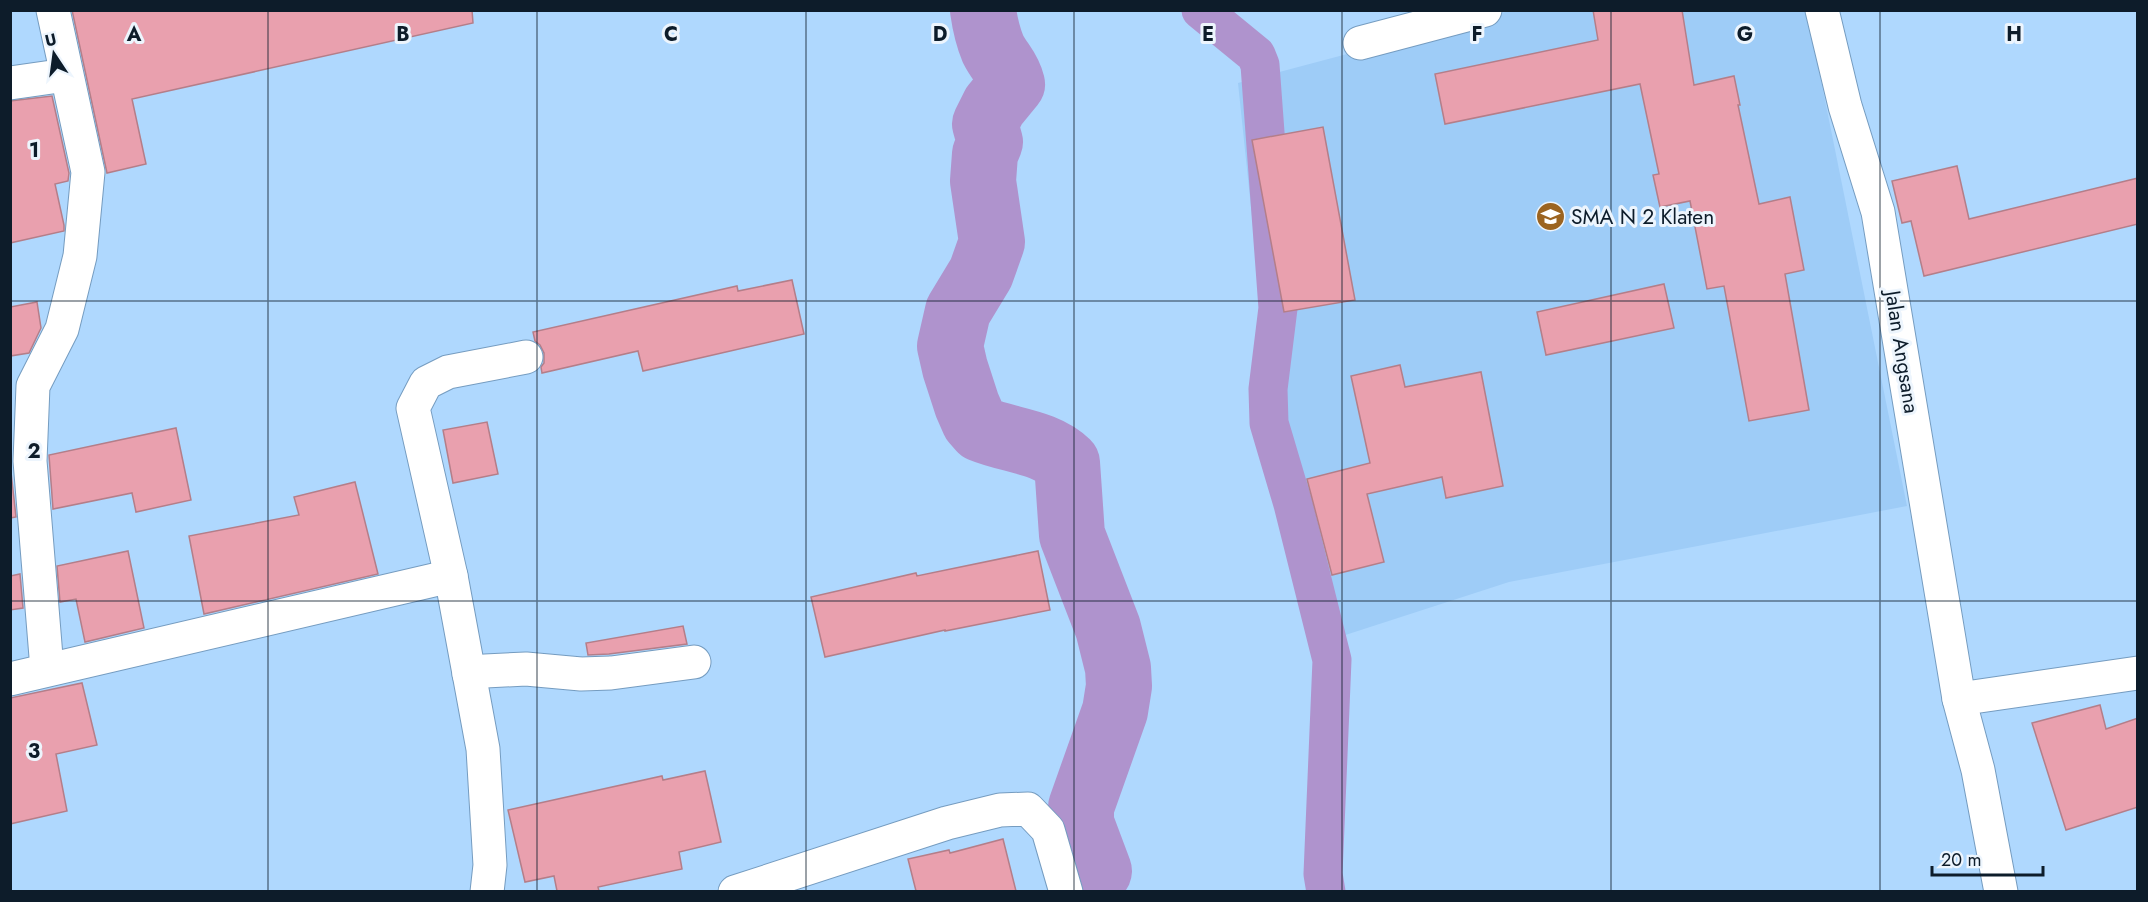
<svg xmlns="http://www.w3.org/2000/svg" width="2148" height="902" viewBox="0 0 2148 902" font-family="Jost,sans-serif">
  <style>
    .built { fill: #9eccf7 }
    .lines { fill: none; stroke-linecap: round; stroke-linejoin: round }
    .canal { stroke: #af93cd; stroke-width: 39 }
    .river { stroke: #af93cd; stroke-width: 66 }
    .building { fill: #e9a0ae; stroke: #b47e89; stroke-width: 1.5 }
    .minor-casing { stroke: #759cc0; stroke-width: 35 }
    .minor { stroke: #fff; stroke-width: 33 }
    .grid { fill: none; stroke: #0d1c2a; stroke-width: 1.5; stroke-opacity: 0.55 }
    .labels { text-anchor: middle; stroke-width: 6; stroke-linejoin: round; paint-order: stroke }
    .poi-label { font-size: 21px; fill: #0d1c2a; stroke: #edf5fd; text-anchor: start }
    .street-label { font-size: 21px; fill: #0d1c2a; stroke: #edf5fd }
    .grid-label { font-size: 20px; text-anchor: middle; font-weight: bold; fill: #0d1c2a; stroke: #edf5fd; stroke-width: 6; stroke-linejoin: round; paint-order: stroke }
  </style>
  <rect width="100%" height="100%" fill="#afd8fe"/>
  <path class="built" d="M 1509,11 L 1807,11 L 1907,506 L 1509,582 L 1330,640 L 1266,351 L 1238,83 Z"/>
  <g class="lines">
    <path class="canal" d="M 1201,10 L 1256,55 L 1260,65 L 1278,308 L 1268,389 L 1269,423 L 1293,504 L 1332,660 L 1323,874 L 1326,892"/>
    <path class="river" d="M 983,10 C 985,24 988,37 993,49 C 1000,63 1008,68 1012,84 L 994,106 L 985,124 L 990,142 L 985,154 L 983,181 L 992,242 L 981,273 L 958,311 L 950,346 L 955,368 L 967,405 L 974,421 L 981,429 C 1010,441 1044,441 1067,463 L 1072,535 L 1108,628 L 1118,668 L 1119,686 L 1115,711 L 1081,807 L 1081,823 L 1099,871"/>
  </g>
  <g class="building">
    <path d="M 72,10 L 472,10 L 473,23 L 132,99 L 146,164 L 107,173 Z"/>
    <path d="M 1593,10 L 1682,10 L 1694,85 L 1734,76 L 1740,105 L 1738,105 L 1759,204 L 1790,197 L 1804,270 L 1785,274 L 1809,410 L 1749,421 L 1724,286 L 1707,289 L 1690,201 L 1660,207 L 1653,175 L 1659,174 L 1640,84 L 1445,124 L 1435,74 L 1598,40 Z"/>
    <path d="M 52,96 L 69,173 L 68,181 L 55,184 L 64,225 L 64,231 L 10,243 L 10,101 Z"/>
    <path d="M 1323,127 L 1355,300 L 1284,312 L 1252,140 Z"/>
    <path d="M 1957,166 L 1969,219 L 2138,178 L 2138,224 L 1924,276 L 1911,221 L 1902,223 L 1892,181 Z"/>
    <path d="M 792,280 L 804,334 L 643,371 L 638,351 L 542,373 L 541,367 L 544,363 L 544,353 L 540,345 L 535,341 L 533,332 L 737,286 L 738,291 Z"/>
    <path d="M 1664,284 L 1674,328 L 1546,355 L 1537,312 Z"/>
    <path d="M 37,302 L 41,328 L 29,353 L 10,356 L 10,307 Z"/>
    <path d="M 1400,365 L 1405,387 L 1481,372 L 1503,486 L 1446,498 L 1442,477 L 1367,494 L 1384,562 L 1332,575 L 1307,479 L 1370,463 L 1351,376 Z"/>
    <path d="M 487,422 L 498,474 L 453,483 L 443,430 Z"/>
    <path d="M 176,428 L 191,500 L 136,512 L 132,493 L 53,509 L 49,455 Z"/>
    <path d="M 10,463 L 16,517 L 10,518 Z"/>
    <path d="M 355,482 L 378,574 L 204,614 L 189,536 L 299,515 L 294,497 Z"/>
    <path d="M 128,551 L 144,628 L 85,642 L 76,599 L 60,602 L 57,566 Z"/>
    <path d="M 1038,551 L 1050,610 L 945,631 L 945,630 L 825,657 L 811,597 L 916,573 L 917,576 Z"/>
    <path d="M 20,574 L 23,608 L 10,610 L 10,576 Z"/>
    <path d="M 683,626 L 687,644 L 609,654 L 588,655 L 586,643 Z"/>
    <path d="M 82,683 L 97,745 L 56,754 L 67,811 L 10,824 L 10,698 Z"/>
    <path d="M 2100,705 L 2106,729 L 2138,718 L 2138,807 L 2066,830 L 2032,723 Z"/>
    <path d="M 705,771 L 721,842 L 679,852 L 682,869 L 598,887 L 599,891 L 557,891 L 554,876 L 525,882 L 508,810 L 662,776 L 663,780 Z"/>
    <path d="M 1003,839 L 1016,891 L 916,891 L 908,859 L 949,850 L 950,853 Z"/>
  </g>
  <g class="lines">
    <defs>
      <g id="minor">
        <path d="M 1822,10 L 1845,106 L 1878,212 L 1959,699 L 1978,770 L 2001,892"/>
        <path d="M 1360,43 L 1485,10"/>
        <path d="M 10,83 L 66,75"/>
        <path d="M 451,576 L 483,749 L 490,865 L 487,892"/>
        <path d="M 47,669 L 30,461 L 33,386 L 62,329 L 80,256 L 88,172 L 53,10"/>
        <path d="M 469,674 L 485,671 L 526,669 L 581,674 L 611,673 L 694,662"/>
        <path d="M 10,679 L 451,576 L 413,408 L 426,383 L 448,372 L 526,357"/>
        <path d="M 1959,699 L 2138,673"/>
        <path d="M 735,892 L 947,823 L 1000,810 L 1028,809 L 1048,830 L 1066,892"/>
      </g>
    </defs>
    <use href="#minor" class="minor-casing"/>
    <use href="#minor" class="minor"/>
  </g>
  <path class="grid" d="M 268,10 L 268,892M 537,10 L 537,892M 806,10 L 806,892M 1074,10 L 1074,892M 1342,10 L 1342,892M 1611,10 L 1611,892M 1880,10 L 1880,892M 10,301 L 2138,301M 10,601 L 2138,601"/>
  <defs>
    <symbol id="school-disc" viewBox="-11 -11 22 22"><circle r="9.5" fill="#9c6420" stroke="#edf5fd"/><path d="M0-5L7-2L0 1L-7-2ZM-4 1L0 2.5L4 1V4Q0 6-4 4Z" fill="#fff"/></symbol>
  </defs>
  <g fill-rule="evenodd">
    <use href="#school-disc" x="1534" y="200" width="33" height="33"/>
  </g>
  <g class="labels">
    <g class="poi-label">
      <text x="1571" y="224">SMA N 2 Klaten</text>
    </g>
    <g class="street-label">
      <text transform="translate(1902 352) rotate(81)" y="7">Jalan Angsana</text>
    </g>
  </g>
  <g class="grid-label">
    <text x="134" y="41">A</text>
    <text x="403" y="41">B</text>
    <text x="671" y="41">C</text>
    <text x="940" y="41">D</text>
    <text x="1208" y="41">E</text>
    <text x="1477" y="41">F</text>
    <text x="1745" y="41">G</text>
    <text x="2014" y="41">H</text>
    <text x="34" y="157">1</text>
    <text x="34" y="458">2</text>
    <text x="34" y="758">3</text>
  </g>
  <rect width="2148" height="902" fill="none" stroke="#0d1c2a" stroke-width="24"/>
  <g transform="translate(54 54) rotate(347)" stroke="#edf5fd" stroke-width="4.5" paint-order="stroke">
  <path d="M0-4.5L10 22L0 15L-10 22Z" fill="#0d1c2a"/>
  <text y="-9" font-size="16" font-weight="bold" text-anchor="middle" fill="#0d1c2a">U</text>
  </g>
  <path d="M1932 866v9h111v-9" fill="none" stroke="#0d1c2a" stroke-width="3"/>
  <text x="1941" y="866" font-size="18" fill="#0d1c2a" stroke="#edf5fd" stroke-width="4.5" paint-order="stroke">20 m</text>
</svg>
